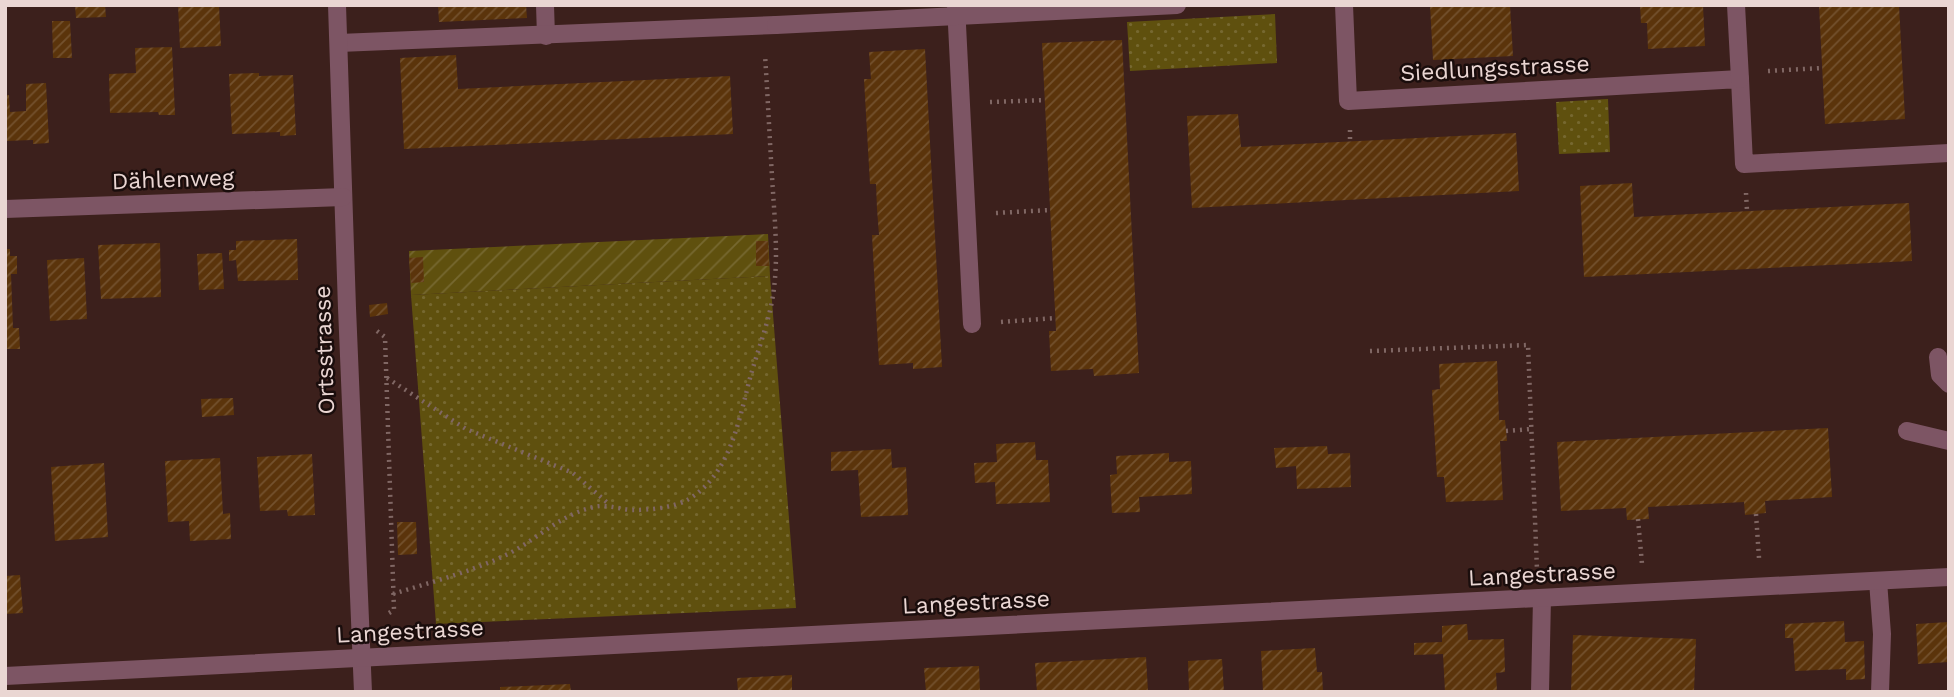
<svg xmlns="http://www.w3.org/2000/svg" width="1954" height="697" viewBox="0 0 1954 697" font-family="'Work Sans',sans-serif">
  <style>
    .grass { fill: url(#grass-dots) }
    .garden { fill: url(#garden-furrows) }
    .building { fill: url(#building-hatch) }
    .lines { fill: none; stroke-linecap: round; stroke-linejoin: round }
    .path { stroke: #806764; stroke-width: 4.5; stroke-dasharray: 2 5; stroke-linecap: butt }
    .service { stroke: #7d5564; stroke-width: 18 }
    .pedestrian { stroke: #7d5564; stroke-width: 18 }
    .minor { stroke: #7d5564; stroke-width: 18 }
    .labels { text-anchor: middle; stroke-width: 5; stroke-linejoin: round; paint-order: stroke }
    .street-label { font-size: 23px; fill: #ead6d3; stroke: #1a0d0c }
  </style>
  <defs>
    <pattern id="grass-dots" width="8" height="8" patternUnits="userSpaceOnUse" patternTransform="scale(1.75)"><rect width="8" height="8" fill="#5f500e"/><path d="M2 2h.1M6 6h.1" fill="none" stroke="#766830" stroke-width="1.8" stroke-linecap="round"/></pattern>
    <pattern id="garden-furrows" width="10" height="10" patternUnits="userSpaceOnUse" patternTransform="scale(1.75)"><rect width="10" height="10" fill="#5f500e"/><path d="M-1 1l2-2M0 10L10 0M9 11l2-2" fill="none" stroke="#766830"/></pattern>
    <pattern id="building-hatch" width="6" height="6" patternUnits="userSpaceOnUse" patternTransform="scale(1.75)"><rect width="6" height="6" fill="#5b340b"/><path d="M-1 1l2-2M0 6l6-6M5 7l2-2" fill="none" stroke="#73512e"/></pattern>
  </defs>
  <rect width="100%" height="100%" fill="#3c201c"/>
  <g class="grass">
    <path d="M 1275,14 L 1277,63 L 1130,71 L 1127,22 Z"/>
    <path d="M 1608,99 L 1610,152 L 1559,154 L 1556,102 Z"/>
    <path d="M 770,276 L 796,608 L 436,624 L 411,295 Z"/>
  </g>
  <path class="garden" d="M 768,234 L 770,276 L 411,295 L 409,251 Z"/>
  <g class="building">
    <path d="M 75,5 L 105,5 L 106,17 L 76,18 Z"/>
    <path d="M 178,5 L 219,5 L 221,46 L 180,48 Z"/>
    <path d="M 438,5 L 526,5 L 527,18 L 439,22 Z"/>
    <path d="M 1430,5 L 1510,5 L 1513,56 L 1433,60 Z"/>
    <path d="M 1640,5 L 1703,5 L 1705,46 L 1648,49 L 1647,23 L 1641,23 Z"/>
    <path d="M 1819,5 L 1899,5 L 1905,119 L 1825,124 Z"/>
    <path d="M 52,21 L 70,21 L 72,58 L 53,58 Z"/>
    <path d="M 1122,40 L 1139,373 L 1094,376 L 1093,369 L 1051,371 L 1049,331 L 1056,331 L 1042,43 Z"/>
    <path d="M 172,47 L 175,115 L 159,115 L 158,112 L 110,113 L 109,74 L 136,73 L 135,48 Z"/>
    <path d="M 925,49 L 942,367 L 913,369 L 913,363 L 879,365 L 872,235 L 879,235 L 877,209 L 876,184 L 870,184 L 864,79 L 871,79 L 869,52 Z"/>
    <path d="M 456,55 L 458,89 L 730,76 L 733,134 L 404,149 L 400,58 Z"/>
    <path d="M 259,73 L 259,76 L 293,75 L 296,135 L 280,136 L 280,132 L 232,134 L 229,74 Z"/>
    <path d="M 46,83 L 49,143 L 33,144 L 33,140 L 5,141 L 5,95 L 9,95 L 10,112 L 26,111 L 26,84 Z"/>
    <path d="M 1238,114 L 1241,147 L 1516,133 L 1519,191 L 1192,208 L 1187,116 Z"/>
    <path d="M 1632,183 L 1634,217 L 1909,203 L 1912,261 L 1584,277 L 1580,186 Z"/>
    <path d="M 297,239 L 298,280 L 238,281 L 236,260 L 229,261 L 229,250 L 236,250 L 236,241 Z"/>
    <path d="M 756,241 L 768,241 L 769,266 L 756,266 Z"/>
    <path d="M 160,243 L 161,297 L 101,299 L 98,245 Z"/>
    <path d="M 5,249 L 10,249 L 10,256 L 17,256 L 17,274 L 11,274 L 13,328 L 19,328 L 20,349 L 5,349 Z"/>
    <path d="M 222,253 L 224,289 L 199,290 L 197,254 Z"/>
    <path d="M 423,257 L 424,282 L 411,283 L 409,258 Z"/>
    <path d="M 84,258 L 87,319 L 50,321 L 47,260 Z"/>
    <path d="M 387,303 L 388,314 L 370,317 L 369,305 Z"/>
    <path d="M 1497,361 L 1499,420 L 1505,420 L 1507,441 L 1500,441 L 1503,500 L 1446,502 L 1444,477 L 1437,477 L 1432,390 L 1440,389 L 1439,364 Z"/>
    <path d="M 233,398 L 234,415 L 202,417 L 201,399 Z"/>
    <path d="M 1828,428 L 1832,497 L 1765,501 L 1766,513 L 1745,515 L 1744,502 L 1648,507 L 1649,519 L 1627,520 L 1626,508 L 1561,511 L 1557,442 Z"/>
    <path d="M 1035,442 L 1036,460 L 1048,460 L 1050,502 L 996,504 L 995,482 L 975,483 L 974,463 L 997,462 L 996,444 Z"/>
    <path d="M 1327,446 L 1328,454 L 1350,453 L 1351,487 L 1297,489 L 1296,466 L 1276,468 L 1274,448 Z"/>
    <path d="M 891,449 L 892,468 L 906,467 L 908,515 L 861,517 L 858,470 L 831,471 L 831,452 Z"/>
    <path d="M 1169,453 L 1169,462 L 1191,461 L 1192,494 L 1139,497 L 1140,512 L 1112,513 L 1110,475 L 1117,474 L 1116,456 Z"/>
    <path d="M 312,454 L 315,515 L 288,516 L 287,510 L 260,511 L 257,457 Z"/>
    <path d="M 220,458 L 223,514 L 230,513 L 231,539 L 190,541 L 189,521 L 168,522 L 165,461 Z"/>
    <path d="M 104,463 L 108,537 L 55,541 L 51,467 Z"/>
    <path d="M 397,522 L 416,522 L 417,554 L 398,555 Z"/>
    <path d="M 20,575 L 23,613 L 5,614 L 5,576 Z"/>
    <path d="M 1844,621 L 1845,642 L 1864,641 L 1865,679 L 1846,680 L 1846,669 L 1795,671 L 1793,638 L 1785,638 L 1785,624 Z"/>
    <path d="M 1949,622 L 1949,662 L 1918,664 L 1916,624 Z"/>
    <path d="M 1467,624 L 1468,640 L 1504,639 L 1505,672 L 1496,673 L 1497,691 L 1445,692 L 1443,654 L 1414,655 L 1414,643 L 1442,642 L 1442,626 Z"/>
    <path d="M 1573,635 L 1696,639 L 1694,692 L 1571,692 Z"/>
    <path d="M 1315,648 L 1317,672 L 1322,672 L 1323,692 L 1263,692 L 1261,651 Z"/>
    <path d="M 1146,657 L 1148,692 L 1037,692 L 1035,663 Z"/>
    <path d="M 1222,659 L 1224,692 L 1189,692 L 1188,661 Z"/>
    <path d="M 979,666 L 980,692 L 926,692 L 924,668 Z"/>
    <path d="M 792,675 L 792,692 L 738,692 L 737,678 Z"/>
    <path d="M 570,684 L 571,692 L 500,692 L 500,687 Z"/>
  </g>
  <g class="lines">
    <g class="path">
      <path d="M 1768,71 L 1823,68"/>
      <path d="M 990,102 L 1045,100"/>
      <path d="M 1350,130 L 1350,142"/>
      <path d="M 1746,193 L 1747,211"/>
      <path d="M 996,213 L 1051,210"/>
      <path d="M 1001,322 L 1056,318"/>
      <path d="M 377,331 L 385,337 L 394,610 L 389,613"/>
      <path d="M 1370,351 L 1528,345 L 1537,570"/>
      <path d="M 387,378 L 466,429 L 573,473 L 610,505"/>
      <path d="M 1506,431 L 1531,429"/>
      <path d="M 1756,514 L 1759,558"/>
      <path d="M 1638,519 L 1642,564"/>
      <path d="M 393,594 C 431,582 471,572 508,554 C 536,540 559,516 590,508 C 605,503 617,509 632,510 C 649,510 673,508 689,499 C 727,476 737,429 747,390 C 755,355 770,323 774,288 C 778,257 775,223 773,192 C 770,147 768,101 765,55"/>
    </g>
    <g class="service">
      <path d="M 545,5 L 546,36"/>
      <path d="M 339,43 L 776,25"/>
      <path d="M 1938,357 L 1940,375 L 1949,384"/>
      <path d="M 1907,431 L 1949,441"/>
      <path d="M 1878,581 L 1882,634 L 1880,692"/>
      <path d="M 1540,692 L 1542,598"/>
    </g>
    <g class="pedestrian">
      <path d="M 956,5 L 972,324"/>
      <path d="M 1344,5 L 1348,101 L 1740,79 L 1744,164 L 1949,153"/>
      <path d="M 1736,5 L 1740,79"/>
      <path d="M 776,25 L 1177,5"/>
    </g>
    <g class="minor">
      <path d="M 337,5 L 347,308 L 363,692"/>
      <path d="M 5,209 L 343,197"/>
      <path d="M 5,676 L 1949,577"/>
    </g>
  </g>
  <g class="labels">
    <g class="street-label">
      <text transform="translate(1495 68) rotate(-3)" y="8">Siedlungsstrasse</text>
      <text transform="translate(173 179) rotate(-2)" y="8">Dählenweg</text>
      <text transform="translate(324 350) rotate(-92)" y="8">Ortsstrasse</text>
      <text transform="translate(1542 574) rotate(-3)" y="8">Langestrasse</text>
      <text transform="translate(976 602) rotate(-3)" y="8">Langestrasse</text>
      <text transform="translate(410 631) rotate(-3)" y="8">Langestrasse</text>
    </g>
  </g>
  <rect width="1954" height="697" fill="none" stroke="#ead6d3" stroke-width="14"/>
</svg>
